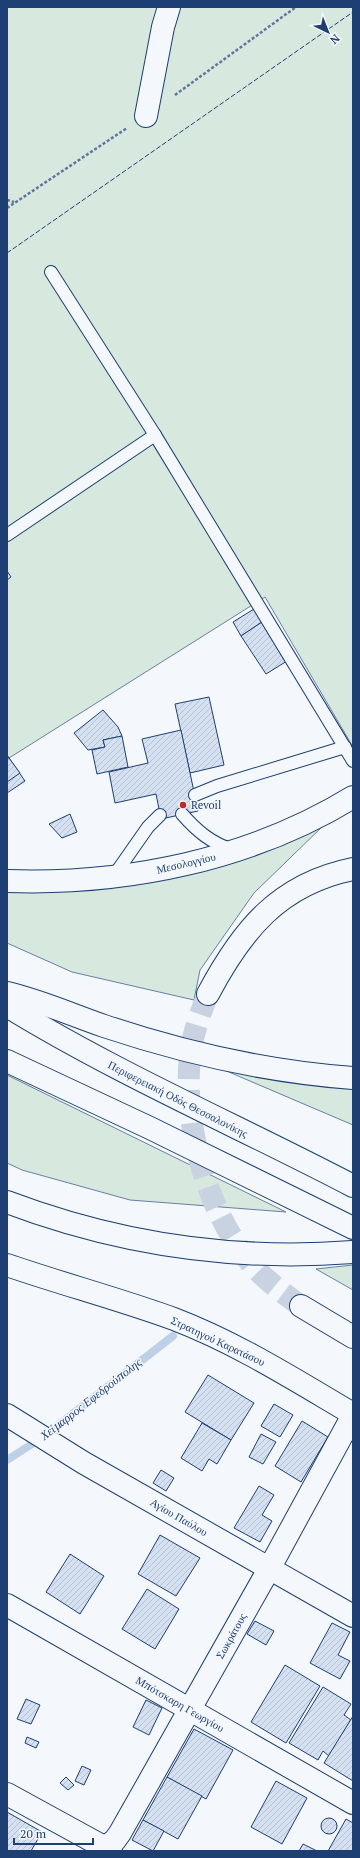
<svg xmlns="http://www.w3.org/2000/svg" width="360" height="1858" viewBox="0 0 360 1858" font-family="'PT Serif',serif">
  <style>
    .grass { fill: #d7e8df; stroke: #687fa3 }
    .lines { fill: none; stroke-linecap: round; stroke-linejoin: round }
    .stream { stroke: #bed0e5; stroke-width: 8 }
    .building { fill: url(#building-hatch); stroke: #1d3f73 }
    .highway-tunnel { stroke: #c9d2e0; stroke-width: 22; stroke-dasharray: 22 11; stroke-linecap: butt }
    .lane-casing { stroke: #1d3f73; stroke-width: 14 }
    .street-casing { stroke: #1d3f73; stroke-width: 24 }
    .secondary-casing { stroke: #1d3f73; stroke-width: 24 }
    .highway-casing { stroke: #1d3f73; stroke-width: 24 }
    .path { stroke: #5e769c; stroke-width: 2.5; stroke-dasharray: 3 2; stroke-linecap: butt }
    .lane { stroke: #f4f7fb; stroke-width: 12 }
    .street { stroke: #f4f7fb; stroke-width: 22 }
    .secondary { stroke: #f4f7fb; stroke-width: 22 }
    .highway { stroke: #f4f7fb; stroke-width: 22 }
    .fence { stroke: #1d3f73; stroke-width: 1; stroke-dasharray: 5 2; stroke-linecap: butt }
    .poi-dot { fill: #c62828; stroke: #f4f7fb; stroke-width: 1.5 }
    .labels { text-anchor: middle; stroke-width: 3; stroke-linejoin: round; paint-order: stroke }
    .poi-label { font-size: 11px; fill: #1d3f73; stroke: #f4f7fb; text-anchor: start }
    .street-label { font-size: 11px; fill: #1d3f73; stroke: #f4f7fb }
    .water-label { font-size: 12px; font-style: italic; fill: #1d3f73; stroke: #f4f7fb }
  </style>
  <defs>
    <pattern id="building-hatch" width="6" height="6" patternUnits="userSpaceOnUse"><rect width="6" height="6" fill="#d5e0f0"/><path d="M-1 1l2-2M0 6l6-6M5 7l2-2" fill="none" stroke="#b6c1d1"/></pattern>
  </defs>
  <rect width="100%" height="100%" fill="#f4f7fb"/>
  <g class="grass">
    <path d="M 7,7 L 353,7 L 353,747 L 265,597 L 9,758 L 7,755 Z"/>
    <path d="M 324,825 L 254,893 L 200,970 L 194,1000 L 72,972 L 7,943 L 7,885 L 87,890 L 212,867 Z"/>
    <path d="M 189,1055 L 353,1078 L 353,1125 Z"/>
    <path d="M 7,1075 L 286,1212 L 130,1200 L 22,1170 L 7,1163 Z"/>
    <path d="M 353,1265 L 353,1290 L 316,1269 Z"/>
  </g>
  <g class="lines">
    <path class="stream" d="M 7,1460 L 43,1437 L 173,1336"/>
  </g>
  <g class="building">
    <path d="M 7,571 L 11,577 L 7,580 Z"/>
    <path d="M 254,609 L 262,622 L 241,636 L 233,622 Z"/>
    <path d="M 262,622 L 287,661 L 266,674 L 241,636 Z"/>
    <path d="M 209,697 L 224,765 L 190,773 L 175,704 Z"/>
    <path d="M 103,710 L 118,727 L 122,736 L 103,740 L 105,747 L 88,750 L 74,733 Z"/>
    <path d="M 181,730 L 198,811 L 161,819 L 156,794 L 115,803 L 109,772 L 148,763 L 142,739 Z"/>
    <path d="M 122,736 L 128,767 L 97,774 L 92,750 L 105,747 L 103,740 Z"/>
    <path d="M 7,755 L 25,781 L 7,793 Z"/>
    <path d="M 7,758 L 9,758 L 20,773 L 7,782 Z"/>
    <path d="M 70,814 L 77,832 L 62,838 L 49,824 Z"/>
    <path d="M 208,1375 L 254,1403 L 231,1440 L 185,1412 Z"/>
    <path d="M 274,1404 L 293,1415 L 280,1437 L 261,1426 Z"/>
    <path d="M 302,1421 L 328,1437 L 301,1482 L 275,1466 Z"/>
    <path d="M 202,1423 L 231,1440 L 217,1464 L 209,1459 L 202,1471 L 181,1458 Z"/>
    <path d="M 261,1434 L 276,1442 L 263,1464 L 249,1457 Z"/>
    <path d="M 161,1470 L 174,1478 L 166,1491 L 153,1483 Z"/>
    <path d="M 259,1486 L 274,1495 L 262,1515 L 272,1521 L 260,1542 L 234,1528 Z"/>
    <path d="M 160,1535 L 200,1558 L 176,1596 L 138,1574 Z"/>
    <path d="M 70,1554 L 104,1576 L 80,1614 L 46,1592 Z"/>
    <path d="M 147,1589 L 179,1609 L 155,1649 L 122,1629 Z"/>
    <path d="M 255,1621 L 274,1631 L 266,1645 L 247,1634 Z"/>
    <path d="M 332,1623 L 350,1632 L 338,1655 L 350,1661 L 340,1679 L 310,1663 Z"/>
    <path d="M 285,1665 L 320,1686 L 286,1743 L 251,1722 Z"/>
    <path d="M 323,1687 L 351,1704 L 344,1715 L 351,1720 L 329,1756 L 323,1751 L 318,1760 L 289,1743 Z"/>
    <path d="M 26,1699 L 40,1705 L 31,1724 L 17,1719 Z"/>
    <path d="M 146,1700 L 162,1708 L 149,1735 L 133,1727 Z"/>
    <path d="M 353,1716 L 353,1781 L 324,1763 Z"/>
    <path d="M 194,1729 L 233,1750 L 206,1799 L 167,1777 Z"/>
    <path d="M 27,1737 L 39,1742 L 36,1748 L 25,1743 Z"/>
    <path d="M 82,1766 L 91,1770 L 84,1785 L 75,1781 Z"/>
    <path d="M 66,1777 L 74,1785 L 68,1790 L 60,1783 Z"/>
    <path d="M 167,1777 L 202,1796 L 178,1839 L 143,1820 Z"/>
    <path d="M 276,1781 L 307,1798 L 282,1844 L 251,1827 Z"/>
    <path d="M 7,1812 L 42,1832 L 31,1851 L 7,1851 Z"/>
    <circle cx="329" cy="1826" r="8"/>
    <path d="M 346,1819 L 353,1823 L 353,1851 L 328,1851 Z"/>
    <path d="M 143,1820 L 164,1831 L 153,1851 L 132,1840 Z"/>
    <path d="M 303,1844 L 317,1851 L 299,1851 Z"/>
  </g>
  <g class="lines">
    <path class="highway-tunnel" d="M 208,994 C 201,1011 194,1030 191,1049 C 181,1115 204,1203 245,1256 C 260,1276 281,1292 301,1306"/>
    <defs>
      <g id="lane">
        <path d="M 51,272 L 155,435 L 353,761"/>
        <path d="M 7,535 L 155,435"/>
        <path d="M 195,795 L 217,786 L 345,747"/>
        <path d="M 182,814 C 197,831 211,843 233,850"/>
        <path d="M 113,877 L 148,827 L 160,815"/>
      </g>
      <g id="street">
        <path d="M 146,116 L 163,27 L 169,7"/>
        <path d="M 7,1415 L 84,1463 L 353,1616"/>
        <path d="M 7,1605 L 353,1803"/>
        <path d="M 7,1794 L 111,1851"/>
        <path d="M 101,1851 L 115,1840 L 120,1833 L 269,1569 L 353,1415"/>
      </g>
      <g id="secondary">
        <path d="M 7,881 C 126,885 250,860 353,797"/>
        <path d="M 7,1265 C 62,1284 119,1299 174,1319 C 237,1343 295,1380 353,1414"/>
      </g>
      <g id="highway">
        <path d="M 7,993 C 41,1001 72,1015 104,1026 C 185,1053 269,1072 353,1078"/>
        <path d="M 208,994 C 242,930 279,884 353,869"/>
        <path d="M 7,1006 C 118,1074 238,1126 353,1186"/>
        <path d="M 7,1061 L 150,1128 L 353,1228"/>
        <path d="M 7,1202 C 118,1244 235,1261 353,1252"/>
        <path d="M 301,1306 L 353,1337"/>
      </g>
    </defs>
    <use href="#lane" class="lane-casing"/>
    <use href="#street" class="street-casing"/>
    <use href="#secondary" class="secondary-casing"/>
    <use href="#highway" class="highway-casing"/>
    <g class="path">
      <path d="M 175,95 L 296,7"/>
      <path d="M 7,200 L 14,202"/>
      <path d="M 7,208 L 127,128"/>
    </g>
    <use href="#lane" class="lane"/>
    <use href="#street" class="street"/>
    <use href="#secondary" class="secondary"/>
    <use href="#highway" class="highway"/>
    <path class="fence" d="M 7,253 L 353,12"/>
  </g>
  <circle class="poi-dot" cx="183" cy="805" r="4"/>
  <g class="labels">
    <g class="poi-label">
      <text x="191" y="809">Revoil</text>
    </g>
    <g class="street-label">
      <text transform="translate(186 863) rotate(-13)" y="4">Μεσολογγίου</text>
      <text transform="translate(178 1099) rotate(27)" y="4">Περιφερειακή Οδός Θεσσαλονίκης</text>
      <text transform="translate(218 1341) rotate(25)" y="4">Στρατηγού Καρατάσου</text>
      <text transform="translate(179 1517) rotate(30)" y="4">Αγίου Παύλου</text>
      <text transform="translate(231 1636) rotate(-61)" y="4">Σωκράτους</text>
      <text transform="translate(180 1704) rotate(30)" y="4">Μπότσκαρη Γεωργίου</text>
    </g>
    <g class="water-label">
      <text transform="translate(91 1399) rotate(-38)" y="4">Χείμαρρος Εφεδρούπολης</text>
    </g>
  </g>
  <rect width="360" height="1858" fill="none" stroke="#1d3f73" stroke-width="16"/>
  <g transform="translate(328 32) rotate(137)" stroke="#f4f7fb" stroke-width="3" paint-order="stroke">
  <path d="M0-3L7 15L0 10L-7 15Z" fill="#1d3f73"/>
  <text y="-6" font-size="11" font-weight="bold" text-anchor="middle" fill="#1d3f73">N</text>
  </g>
  <path d="M14 1838v6h79v-6" fill="none" stroke="#1d3f73" stroke-width="2"/>
  <text x="20" y="1838" font-size="12" fill="#1d3f73" stroke="#f4f7fb" stroke-width="3" paint-order="stroke">20 m</text>
</svg>
